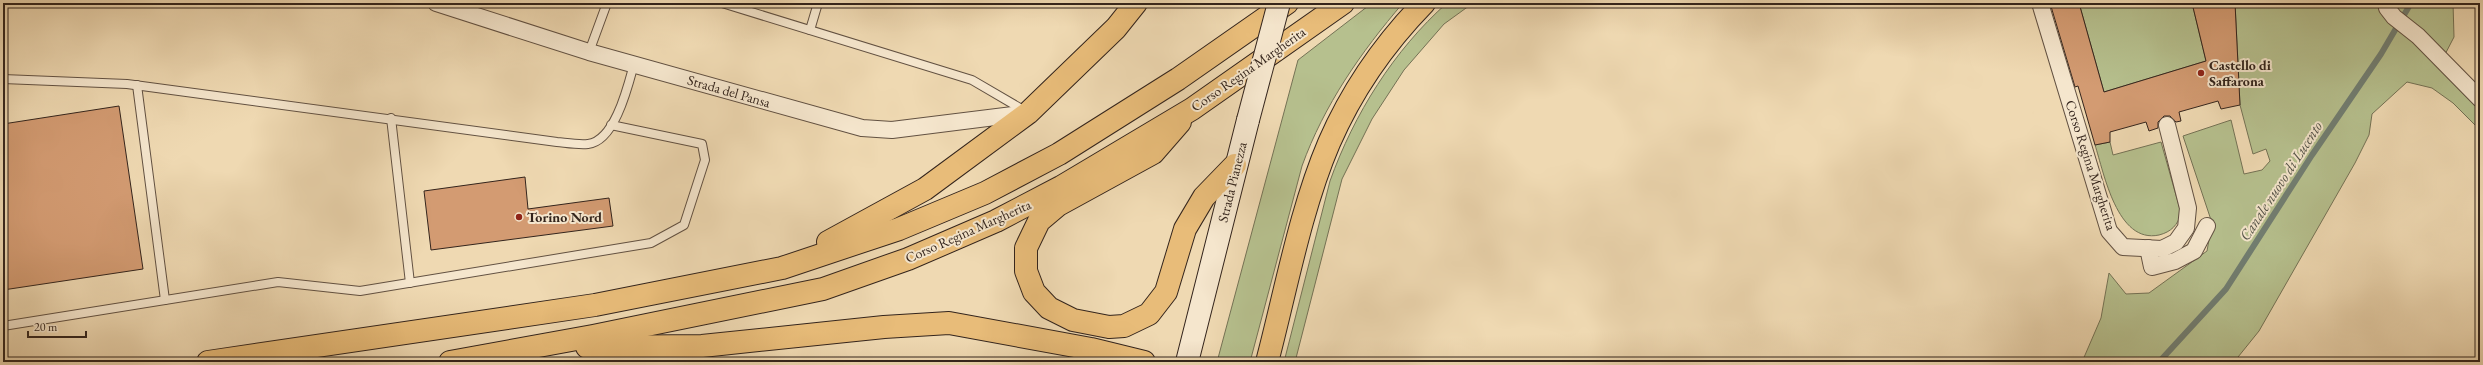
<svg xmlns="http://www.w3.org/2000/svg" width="2483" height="365" viewBox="0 0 2483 365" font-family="'EB Garamond',serif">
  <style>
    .green { fill: #b6c08e; stroke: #747255 }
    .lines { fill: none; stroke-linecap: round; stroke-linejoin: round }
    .stream { stroke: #717e72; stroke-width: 6 }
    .building { fill: #d39b72; stroke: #33241c }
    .lane-casing { stroke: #625142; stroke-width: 10 }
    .street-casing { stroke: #625142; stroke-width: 18 }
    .secondary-casing { stroke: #33241c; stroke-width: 24 }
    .primary-casing { stroke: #33241c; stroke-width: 24 }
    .lane { stroke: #f5e6cd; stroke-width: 8 }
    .street { stroke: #f5e6cd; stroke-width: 16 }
    .secondary { stroke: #f5e6cd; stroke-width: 22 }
    .primary { stroke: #e8bc79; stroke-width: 22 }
    .secondary-bridge-casing { stroke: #33241c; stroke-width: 24; stroke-linecap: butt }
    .secondary-bridge { stroke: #f5e6cd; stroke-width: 22 }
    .poi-dot { fill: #8f2418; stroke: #f5e6cd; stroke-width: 1.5 }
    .labels { text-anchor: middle; stroke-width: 4; stroke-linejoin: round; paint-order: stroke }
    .poi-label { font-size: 14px; font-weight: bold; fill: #33241c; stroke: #f5e6cd; text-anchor: start }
    .street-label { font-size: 14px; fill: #33241c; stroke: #f5e6cd }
    .water-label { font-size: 15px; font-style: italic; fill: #525147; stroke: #f5e6cd }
  </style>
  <rect width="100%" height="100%" fill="#efd9b2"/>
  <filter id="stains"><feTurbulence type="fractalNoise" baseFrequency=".005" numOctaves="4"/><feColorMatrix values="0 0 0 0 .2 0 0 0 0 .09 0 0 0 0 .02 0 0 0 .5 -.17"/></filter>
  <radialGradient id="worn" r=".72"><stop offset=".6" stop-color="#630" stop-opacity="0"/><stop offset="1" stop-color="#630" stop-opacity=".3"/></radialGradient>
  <g class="green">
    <path d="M 1372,3 L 1403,3 C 1361,52 1324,105 1302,166 L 1250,362 L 1217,362 L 1298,60 Z"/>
    <path d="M 1447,3 L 1473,3 L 1444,24 L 1404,70 L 1372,119 L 1342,179 L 1295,362 L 1284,362 L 1330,181 C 1354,114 1394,50 1447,3 Z"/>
    <path d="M 2079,3 L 2192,3 L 2206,61 L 2104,92 Z"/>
    <path d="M 2235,3 L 2453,3 L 2454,37 L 2439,66 L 2480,99 L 2480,130 L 2453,103 L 2432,88 L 2407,82 L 2372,114 L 2369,135 L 2355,163 L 2259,331 L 2234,362 L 2082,362 L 2101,318 L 2109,273 L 2126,294 L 2149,293 L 2207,251 L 2212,223 L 2183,136 L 2231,120 L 2244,174 L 2262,170 L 2270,161 L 2266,149 L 2253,154 L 2240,105 Z"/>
    <path d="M 2110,142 L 2113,155 L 2161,142 L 2181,213 C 2178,225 2171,232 2159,235 C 2117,244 2104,173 2095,145 Z"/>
  </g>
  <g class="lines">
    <path class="stream" d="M 2159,362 L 2226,289 L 2312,155 L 2381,54 L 2411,3"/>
  </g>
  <g class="building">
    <path d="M 2050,3 L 2079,3 L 2104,92 L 2206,61 L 2192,3 L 2235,3 L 2240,105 L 2221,109 L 2218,101 L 2179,112 L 2181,121 L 2176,122 L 2170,116 L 2164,116 L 2158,122 L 2158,128 L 2149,131 L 2146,122 L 2110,132 L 2110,142 L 2095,145 L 2078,86 L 2075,87 Z"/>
    <path d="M 119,106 L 143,269 L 3,290 L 3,124 Z"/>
    <path d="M 525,177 L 528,209 L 609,198 L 613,226 L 431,250 L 424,191 Z"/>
  </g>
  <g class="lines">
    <defs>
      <g id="lane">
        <path d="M 722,3 L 972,80 L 1025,111"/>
        <path d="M 810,30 L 818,3"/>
        <path d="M 589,52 L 607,3"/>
        <path d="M 3,79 L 127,84 L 557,142 C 567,143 578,145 588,144 C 615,141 628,86 634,64"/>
        <path d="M 137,85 L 165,300"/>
        <path d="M 391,118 L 410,283"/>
        <path d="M 3,326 L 278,282 L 360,291 L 651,243 L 684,225 L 705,160 L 702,144 L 611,125"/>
      </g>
      <g id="street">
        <path d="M 436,3 L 589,52 L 862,128 L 892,130 L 1028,113"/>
        <path d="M 2040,3 L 2109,231 L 2123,247 L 2162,249 L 2176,242 L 2186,228 L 2188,208 L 2167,125"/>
        <path d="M 2386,3 L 2387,8 L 2394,17 L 2418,36 L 2480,99"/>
        <path d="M 2148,248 L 2152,267 L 2175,261 L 2194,251 L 2207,226"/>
      </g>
      <path id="secondary" d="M 1187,362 L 1248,120"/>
      <g id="primary">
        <path d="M 1180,122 L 1153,153 L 1058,205 L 1039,221 L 1026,248 L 1026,271 L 1034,292 L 1049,308 L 1073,320 L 1109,327 L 1124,326 L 1149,314 L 1166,292 L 1185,229 L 1204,197 L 1235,165"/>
        <path d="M 828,242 L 925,189 L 1028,113 L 1116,28 L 1136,3"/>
        <path d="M 587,347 L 702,346 L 884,327 L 949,323 L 1091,349 L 1144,362"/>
        <path d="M 208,362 L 595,305 L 782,268 L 899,229 L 985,193 L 1059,154 L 1178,79 L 1287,3"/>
        <path d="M 450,362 L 593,336 L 823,289 L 908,259 L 996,221 L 1061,187 L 1192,109 L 1343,3"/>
        <path d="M 1267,362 C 1286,290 1300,211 1329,143 C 1352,90 1384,44 1424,3"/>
      </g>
    </defs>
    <use href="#lane" class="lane-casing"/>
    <use href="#street" class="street-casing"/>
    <use href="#secondary" class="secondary-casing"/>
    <use href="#primary" class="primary-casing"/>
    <use href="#lane" class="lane"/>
    <use href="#street" class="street"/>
    <use href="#secondary" class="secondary"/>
    <use href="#primary" class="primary"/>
    <defs>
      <path id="secondary-bridge" d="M 1248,120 L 1279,3"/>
    </defs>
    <use href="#secondary-bridge" class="secondary-bridge-casing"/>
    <use href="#secondary-bridge" class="secondary-bridge"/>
  </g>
  <g class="poi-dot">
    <circle cx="2201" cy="73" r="4"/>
    <circle cx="519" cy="217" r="4"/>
  </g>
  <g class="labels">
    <g class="poi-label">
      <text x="2209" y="70">Castello di<tspan x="2209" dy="16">Saffarona</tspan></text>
      <text x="527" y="222">Torino Nord</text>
    </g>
    <g class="street-label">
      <text transform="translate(1248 69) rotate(-35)" y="5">Corso Regina Margherita</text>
      <text transform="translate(729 91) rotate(16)" y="5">Strada del Pansa</text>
      <text transform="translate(2091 165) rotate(72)" y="5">Corso Regina Margherita</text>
      <text transform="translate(1232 182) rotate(-76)" y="5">Strada Pianezza</text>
      <text transform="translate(968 231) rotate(-24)" y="5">Corso Regina Margherita</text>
    </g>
    <g class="water-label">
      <text transform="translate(2281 181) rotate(-57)" y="5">Canale nuovo di Lucento</text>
    </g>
  </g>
  <rect width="2483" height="365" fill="none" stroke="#efd9b2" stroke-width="16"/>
  <rect x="4" y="4" width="2475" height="357" fill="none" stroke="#33241c" stroke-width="2"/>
  <rect x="8" y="8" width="2467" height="349" fill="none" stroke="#33241c"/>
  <path d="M28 331v6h58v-6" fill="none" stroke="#33241c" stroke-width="2"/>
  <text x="34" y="331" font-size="12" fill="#33241c" stroke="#f5e6cd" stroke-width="3" paint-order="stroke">20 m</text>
  <rect width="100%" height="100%" filter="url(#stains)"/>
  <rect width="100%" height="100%" fill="url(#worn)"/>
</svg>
